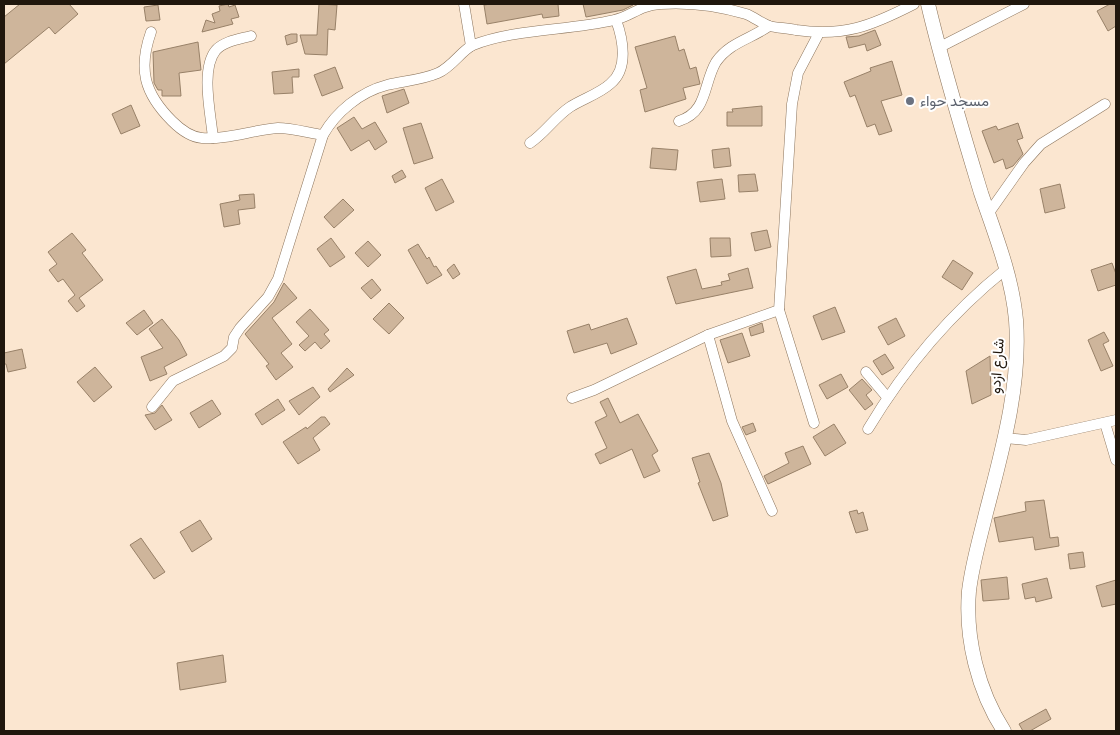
<svg xmlns="http://www.w3.org/2000/svg" width="1120" height="735" viewBox="0 0 1120 735" font-family="'Roboto Serif',Vazirmatn,serif">
  <style>
    .building { fill: #ceb59b; stroke: #988168 }
    .lines { fill: none; stroke-linecap: round; stroke-linejoin: round }
    .street-casing { stroke: #8c755d; stroke-width: 11 }
    .secondary-casing { stroke: #8c755d; stroke-width: 15 }
    .street { stroke: #fff; stroke-width: 10 }
    .secondary { stroke: #fff; stroke-width: 14 }
    .worship-dot { fill: #6b7280; stroke: #fff; stroke-width: 2 }
    .labels { text-anchor: middle; stroke-width: 4; stroke-linejoin: round; paint-order: stroke }
    .worship-label { font-size: 15px; fill: #5b616d; stroke: #fff; text-anchor: start }
    .street-label { font-size: 15px; fill: #20170d; stroke: #fff }
  </style>
  <rect width="100%" height="100%" fill="#fbe6d0"/>
  <g class="building">
    <path d="M 20,4 L 69,4 L 78,14 L 55,34 L 49,27 L 4,64 L 4,17 Z"/>
    <path d="M 228,4 L 229,7 L 235,5 L 239,17 L 231,19 L 233,24 L 202,32 L 206,20 L 215,23 L 212,14 L 220,11 L 219,6 Z"/>
    <path d="M 319,4 L 337,5 L 335,30 L 328,29 L 327,55 L 305,54 L 300,35 L 317,35 Z"/>
    <path d="M 491,4 L 558,4 L 559,16 L 543,18 L 542,14 L 487,24 L 484,5 Z"/>
    <path d="M 583,4 L 633,4 L 633,5 L 623,10 L 586,17 Z"/>
    <path d="M 1110,4 L 1116,4 L 1116,26 L 1108,31 L 1097,11 Z"/>
    <path d="M 158,5 L 160,20 L 146,21 L 144,7 Z"/>
    <path d="M 875,30 L 881,45 L 867,51 L 865,44 L 849,48 L 846,37 L 859,36 Z"/>
    <path d="M 291,34 L 297,34 L 297,42 L 287,45 L 285,36 Z"/>
    <path d="M 675,36 L 679,51 L 684,49 L 690,69 L 696,67 L 700,84 L 683,88 L 686,99 L 645,112 L 640,90 L 647,88 L 635,47 Z"/>
    <path d="M 198,42 L 201,70 L 179,73 L 181,96 L 162,96 L 162,90 L 158,90 L 154,83 L 153,52 Z"/>
    <path d="M 892,61 L 902,95 L 881,101 L 892,131 L 879,135 L 875,124 L 867,127 L 855,95 L 850,97 L 844,82 L 871,71 L 870,68 Z"/>
    <path d="M 335,67 L 343,88 L 322,96 L 314,75 Z"/>
    <path d="M 299,69 L 299,77 L 292,77 L 293,93 L 274,94 L 272,72 Z"/>
    <path d="M 404,89 L 409,103 L 387,113 L 382,96 Z"/>
    <path d="M 131,105 L 140,126 L 121,134 L 112,114 Z"/>
    <path d="M 762,106 L 762,126 L 727,126 L 727,112 L 733,112 L 732,109 Z"/>
    <path d="M 354,117 L 362,129 L 375,122 L 387,142 L 375,150 L 369,140 L 351,151 L 337,128 Z"/>
    <path d="M 421,123 L 433,158 L 414,164 L 403,128 Z"/>
    <path d="M 1018,123 L 1023,138 L 1017,140 L 1023,154 L 1013,166 L 1006,169 L 1003,159 L 994,163 L 982,131 L 996,126 L 998,130 Z"/>
    <path d="M 652,148 L 678,150 L 676,170 L 650,168 Z"/>
    <path d="M 729,148 L 731,166 L 714,168 L 712,150 Z"/>
    <path d="M 402,170 L 406,177 L 395,183 L 392,176 Z"/>
    <path d="M 755,174 L 758,191 L 739,192 L 738,175 Z"/>
    <path d="M 442,179 L 454,202 L 436,211 L 425,188 Z"/>
    <path d="M 722,179 L 725,199 L 700,202 L 697,182 Z"/>
    <path d="M 1060,184 L 1065,208 L 1045,213 L 1040,189 Z"/>
    <path d="M 254,194 L 255,208 L 238,210 L 240,224 L 224,227 L 220,204 L 240,200 L 239,195 Z"/>
    <path d="M 343,199 L 354,210 L 334,228 L 324,217 Z"/>
    <path d="M 767,230 L 771,247 L 755,251 L 751,233 Z"/>
    <path d="M 72,233 L 86,250 L 82,253 L 103,280 L 79,298 L 85,306 L 77,312 L 68,301 L 75,295 L 63,279 L 58,282 L 49,270 L 57,264 L 48,252 Z"/>
    <path d="M 331,238 L 345,257 L 330,267 L 317,249 Z"/>
    <path d="M 710,238 L 730,238 L 731,256 L 711,257 Z"/>
    <path d="M 368,241 L 381,255 L 368,267 L 355,253 Z"/>
    <path d="M 418,244 L 427,259 L 429,257 L 434,267 L 436,266 L 442,275 L 427,284 L 408,250 Z"/>
    <path d="M 953,260 L 973,273 L 962,290 L 942,277 Z"/>
    <path d="M 1112,263 L 1116,274 L 1116,285 L 1098,291 L 1091,270 Z"/>
    <path d="M 454,264 L 460,274 L 453,279 L 447,270 Z"/>
    <path d="M 748,268 L 753,288 L 676,304 L 667,277 L 696,269 L 702,289 L 722,285 L 721,282 L 730,280 L 728,274 Z"/>
    <path d="M 372,279 L 381,290 L 371,299 L 361,288 Z"/>
    <path d="M 284,283 L 297,298 L 272,318 L 292,344 L 281,353 L 293,367 L 276,380 L 266,366 L 269,364 L 245,334 L 274,302 Z"/>
    <path d="M 389,303 L 404,318 L 389,334 L 373,319 Z"/>
    <path d="M 835,307 L 845,332 L 822,340 L 813,316 Z"/>
    <path d="M 310,309 L 329,330 L 324,334 L 330,341 L 321,349 L 315,342 L 305,351 L 299,345 L 309,336 L 296,322 Z"/>
    <path d="M 144,310 L 153,323 L 137,335 L 126,323 Z"/>
    <path d="M 627,318 L 637,344 L 611,354 L 607,343 L 574,353 L 567,331 L 589,324 L 591,330 Z"/>
    <path d="M 896,318 L 905,336 L 888,345 L 878,327 Z"/>
    <path d="M 162,319 L 179,340 L 187,355 L 164,367 L 167,374 L 150,381 L 141,357 L 163,348 L 149,329 Z"/>
    <path d="M 762,323 L 764,332 L 751,336 L 749,328 Z"/>
    <path d="M 1104,332 L 1109,341 L 1103,344 L 1113,366 L 1101,371 L 1088,340 Z"/>
    <path d="M 742,333 L 750,356 L 728,363 L 720,340 Z"/>
    <path d="M 22,349 L 26,368 L 8,372 L 6,364 L 4,364 L 4,353 Z"/>
    <path d="M 885,354 L 894,368 L 882,375 L 873,361 Z"/>
    <path d="M 990,356 L 991,395 L 972,404 L 966,371 Z"/>
    <path d="M 95,367 L 112,387 L 94,402 L 77,382 Z"/>
    <path d="M 347,368 L 354,375 L 330,392 L 328,389 Z"/>
    <path d="M 841,374 L 848,387 L 827,399 L 819,385 Z"/>
    <path d="M 862,379 L 872,390 L 866,395 L 873,404 L 865,410 L 849,390 Z"/>
    <path d="M 313,387 L 320,397 L 299,415 L 289,401 Z"/>
    <path d="M 608,398 L 620,423 L 638,414 L 658,451 L 652,455 L 660,471 L 644,478 L 632,449 L 600,464 L 595,454 L 607,448 L 595,422 L 607,416 L 600,402 Z"/>
    <path d="M 278,399 L 285,410 L 262,425 L 255,414 Z"/>
    <path d="M 212,400 L 221,414 L 199,428 L 190,413 Z"/>
    <path d="M 162,405 L 172,420 L 155,430 L 145,415 L 155,413 Z"/>
    <path d="M 321,417 L 325,417 L 330,424 L 313,438 L 320,450 L 298,464 L 283,442 L 306,427 L 307,429 Z"/>
    <path d="M 753,423 L 756,431 L 746,435 L 742,427 Z"/>
    <path d="M 834,424 L 846,443 L 825,456 L 813,437 Z"/>
    <path d="M 803,446 L 811,464 L 768,484 L 764,476 L 789,463 L 785,453 Z"/>
    <path d="M 709,453 L 721,483 L 728,516 L 713,521 L 698,483 L 700,482 L 692,458 Z"/>
    <path d="M 1044,500 L 1050,538 L 1058,537 L 1059,546 L 1035,550 L 1033,537 L 999,542 L 994,518 L 1026,511 L 1025,502 Z"/>
    <path d="M 857,510 L 858,514 L 863,512 L 868,530 L 856,533 L 849,512 Z"/>
    <path d="M 200,520 L 212,539 L 192,552 L 180,532 Z"/>
    <path d="M 141,538 L 165,572 L 154,579 L 130,545 Z"/>
    <path d="M 1083,552 L 1085,567 L 1070,569 L 1068,554 Z"/>
    <path d="M 1007,577 L 1009,599 L 983,601 L 981,580 Z"/>
    <path d="M 1047,578 L 1052,598 L 1036,602 L 1035,597 L 1025,599 L 1022,584 Z"/>
    <path d="M 1116,580 L 1116,604 L 1102,607 L 1096,586 Z"/>
    <path d="M 223,655 L 226,682 L 180,690 L 177,663 Z"/>
    <path d="M 1046,709 L 1051,719 L 1030,731 L 1023,731 L 1019,724 Z"/>
  </g>
  <g class="lines">
    <defs>
      <g id="street">
        <path d="M 464,4 L 471,46"/>
        <path d="M 151,32 C 138,69 144,93 172,121 C 180,129 190,137 202,138 C 227,140 252,130 278,128 C 292,128 309,133 323,135"/>
        <path d="M 938,48 L 1024,4"/>
        <path d="M 679,121 C 708,112 703,84 716,62 C 730,42 751,39 769,26"/>
        <path d="M 213,138 C 211,115 200,69 216,50 C 224,41 240,39 251,36"/>
        <path d="M 530,143 C 545,133 555,117 570,107 C 582,99 599,94 610,84 C 629,69 623,39 616,20"/>
        <path d="M 988,214 L 1024,163 L 1041,144 L 1105,104"/>
        <path d="M 779,310 L 814,423"/>
        <path d="M 708,335 L 732,421 L 772,511"/>
        <path d="M 866,372 L 887,397"/>
        <path d="M 572,398 L 594,390 L 708,335 L 779,310 L 792,104 L 798,73 L 819,33"/>
        <path d="M 152,407 L 173,381 L 224,356 L 232,348 L 234,337 L 240,328 L 268,297 L 278,279 L 323,135 C 336,112 360,92 387,85 C 403,81 422,80 438,73 C 452,67 462,50 473,45 C 518,28 568,31 614,20 C 632,16 638,6 660,4 C 688,2 719,6 746,14 C 754,17 761,23 769,26 C 777,28 787,28 796,30 C 844,37 871,26 914,4"/>
        <path d="M 1105,423 L 1116,460"/>
        <path d="M 868,429 C 904,369 951,313 1006,269"/>
        <path d="M 1005,438 L 1026,440 L 1116,420"/>
      </g>
      <path id="secondary" d="M 928,4 C 943,68 962,130 981,193 C 995,234 1012,276 1016,320 C 1021,385 1002,451 986,513 C 980,538 972,565 969,591 C 965,638 978,691 1004,731"/>
    </defs>
    <use href="#street" class="street-casing"/>
    <use href="#secondary" class="secondary-casing"/>
    <use href="#street" class="street"/>
    <use href="#secondary" class="secondary"/>
  </g>
  <circle class="worship-dot" cx="910" cy="101" r="5"/>
  <g class="labels">
    <g class="worship-label">
      <text x="920" y="106">مسجد حواء</text>
    </g>
    <g class="street-label">
      <text transform="translate(997 366) rotate(-86)" y="5">شارع ازدو</text>
    </g>
  </g>
  <rect width="1120" height="735" fill="none" stroke="#20170d" stroke-width="10"/>
</svg>
